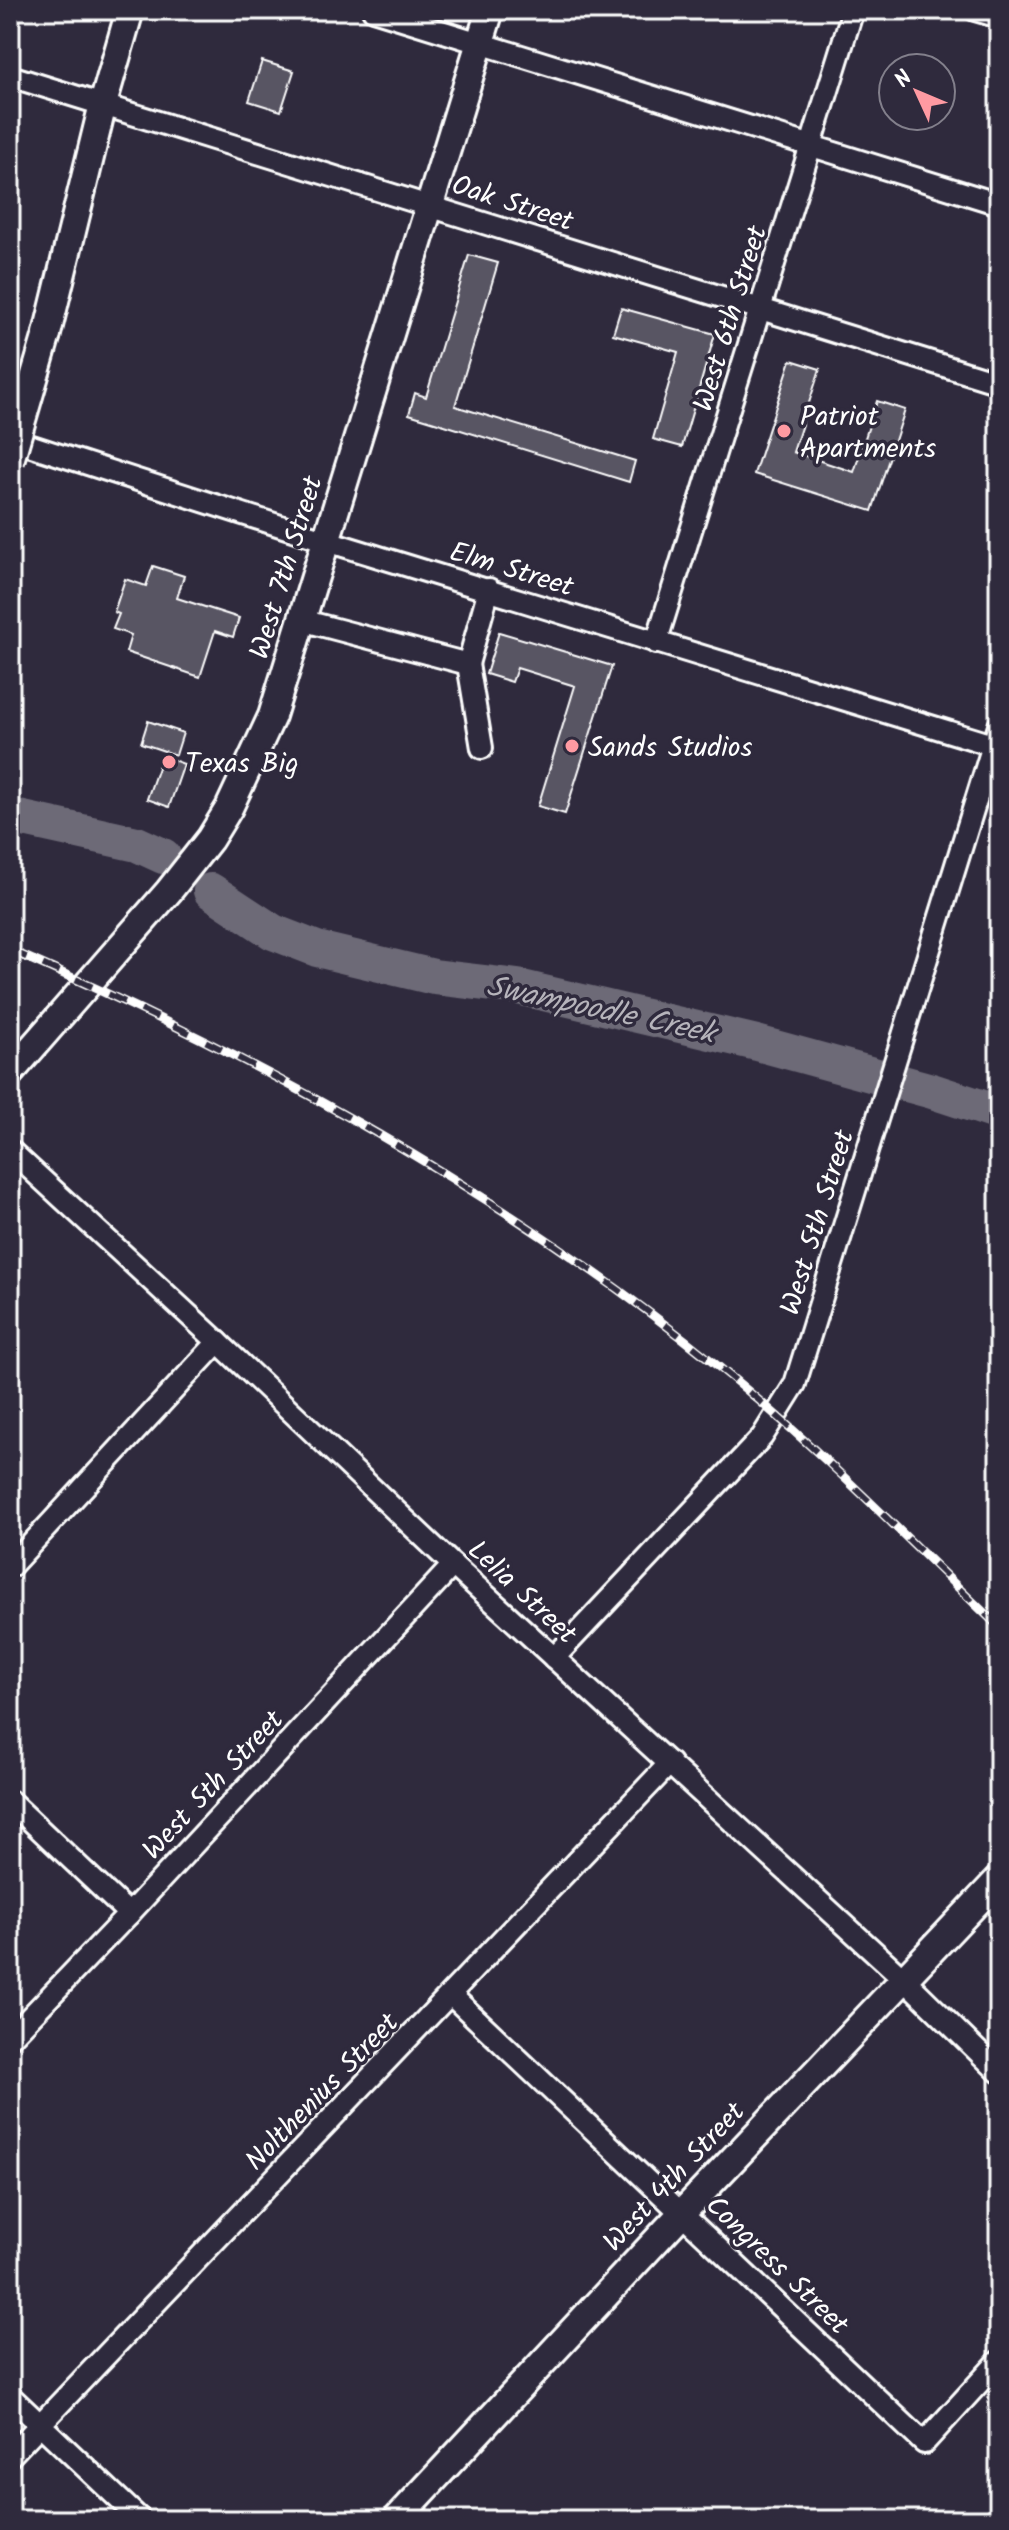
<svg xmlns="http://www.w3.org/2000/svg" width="1009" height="2530" viewBox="0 0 1009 2530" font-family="Kalam,sans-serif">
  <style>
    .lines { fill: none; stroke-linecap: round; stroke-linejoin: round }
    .river { stroke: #6d6a77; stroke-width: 36 }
    .building { fill: #595564; stroke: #fff; stroke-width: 2 }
    .minor-casing { stroke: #fff; stroke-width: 26 }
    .major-casing { stroke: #fff; stroke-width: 32 }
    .minor { stroke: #2f2a3d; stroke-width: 20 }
    .major { stroke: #2f2a3d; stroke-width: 26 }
    .rail-casing { stroke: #fff; stroke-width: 9 }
    .rail { stroke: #2f2a3d; stroke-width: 6; stroke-dasharray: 18; stroke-linecap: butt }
    .major-bridge-casing { stroke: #fff; stroke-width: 32; stroke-linecap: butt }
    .major-bridge { stroke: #2f2a3d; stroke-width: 26 }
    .poi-dot { fill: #ff9aa2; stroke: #2f2a3d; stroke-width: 3 }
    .labels { text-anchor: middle; stroke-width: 7; stroke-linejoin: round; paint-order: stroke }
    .street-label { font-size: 28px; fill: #fff; stroke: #2f2a3d }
    .poi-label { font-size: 28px; fill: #fff; stroke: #2f2a3d; text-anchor: start }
    .water-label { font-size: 30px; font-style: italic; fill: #b6b4bb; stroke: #2f2a3d }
  </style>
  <rect width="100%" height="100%" fill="#2f2a3d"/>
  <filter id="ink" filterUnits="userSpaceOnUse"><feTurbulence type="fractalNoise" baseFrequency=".0125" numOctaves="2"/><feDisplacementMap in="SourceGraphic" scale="16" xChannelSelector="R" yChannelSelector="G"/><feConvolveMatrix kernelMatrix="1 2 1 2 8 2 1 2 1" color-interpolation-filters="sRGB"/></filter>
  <g filter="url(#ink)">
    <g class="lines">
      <g class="river">
        <path d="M 10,816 L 137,844 L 163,856"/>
        <path d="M 211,891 L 273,932 L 317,949 L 434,977 L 518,987 L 757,1043 L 932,1091 L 999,1113"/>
      </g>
    </g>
    <g class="building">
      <path d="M 262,61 L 294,71 L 281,111 L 249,101 Z"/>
      <path d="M 469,255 L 498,263 L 455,406 L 635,461 L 629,482 L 409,414 L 415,393 L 426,397 Z"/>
      <path d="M 621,308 L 715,334 L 682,447 L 653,439 L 678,352 L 613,334 Z"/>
      <path d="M 791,360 L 820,369 L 793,452 L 854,472 L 877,401 L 905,410 L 872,511 L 754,474 Z"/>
      <path d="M 153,566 L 184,576 L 177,598 L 239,618 L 233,637 L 215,631 L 200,677 L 126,652 L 131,635 L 113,629 L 119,614 L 114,612 L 125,579 L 146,586 Z"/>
      <path d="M 499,632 L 612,666 L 565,814 L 538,806 L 575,686 L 517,668 L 512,682 L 486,674 Z"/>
      <path d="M 148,721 L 183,733 L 176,755 L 141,743 Z"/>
      <path d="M 162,756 L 184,764 L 169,807 L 147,799 Z"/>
    </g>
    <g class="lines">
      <defs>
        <g id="minor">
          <path d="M 373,10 L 999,204"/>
          <path d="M 975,10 L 999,17"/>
          <path d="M 10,76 L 999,383"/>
          <path d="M 10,439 L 327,541 L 999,747"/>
          <path d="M 301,620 L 468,664 L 489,589"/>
          <path d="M 656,643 L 853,10"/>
          <path d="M 468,664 L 482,748"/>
          <path d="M 10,1150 L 218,1342 L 453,1565 L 905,1980 L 999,2072"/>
          <path d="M 10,1567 L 218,1342"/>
          <path d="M 554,1658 L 762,1437 L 795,1384 L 999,726"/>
          <path d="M 10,1801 L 129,1914"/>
          <path d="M 451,1995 L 924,2443 L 999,2361"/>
          <path d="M 10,2038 L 129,1914 L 453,1565"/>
          <path d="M 10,2396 L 141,2520"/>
          <path d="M 10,2456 L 670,1763"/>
        </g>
        <g id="major">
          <path d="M 47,334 L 103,104 L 130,10"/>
          <path d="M 10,1073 L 169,891 L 210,839 L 229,808 L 272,716 L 490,10"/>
          <path d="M 396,2520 L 683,2212 L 999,1879"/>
        </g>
      </defs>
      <use href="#minor" class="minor-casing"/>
      <use href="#major" class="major-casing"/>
      <use href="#minor" class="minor"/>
      <use href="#major" class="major"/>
      <defs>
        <path id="rail" d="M 10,950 C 263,1060 504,1193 719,1367 C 818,1447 907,1539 999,1627"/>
      </defs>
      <use href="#rail" class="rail-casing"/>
      <use href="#rail" class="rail"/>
      <defs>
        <path id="major-bridge" d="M 10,461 L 47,334"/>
      </defs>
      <use href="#major-bridge" class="major-bridge-casing"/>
      <use href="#major-bridge" class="major-bridge"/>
    </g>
  </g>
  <g class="poi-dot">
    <circle cx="784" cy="431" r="8"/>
    <circle cx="572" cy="746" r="8"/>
    <circle cx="169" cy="762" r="8"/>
  </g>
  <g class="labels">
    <g class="street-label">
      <text transform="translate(513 202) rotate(18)" y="10">Oak Street</text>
      <text transform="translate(729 318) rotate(-73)" y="10">West 6th Street</text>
      <text transform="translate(285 567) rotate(-73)" y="10">West 7th Street</text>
      <text transform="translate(512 568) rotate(17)" y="10">Elm Street</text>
      <text transform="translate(816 1222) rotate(-73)" y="10">West 5th Street</text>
      <text transform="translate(523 1591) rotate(43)" y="10">Lelia Street</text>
      <text transform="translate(212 1784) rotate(-47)" y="10">West 5th Street</text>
      <text transform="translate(321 2091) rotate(-46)" y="10">Nolthenius Street</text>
      <text transform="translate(673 2176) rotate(-47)" y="10">West 4th Street</text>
      <text transform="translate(778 2264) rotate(44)" y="10">Congress Street</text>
    </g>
    <g class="poi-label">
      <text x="800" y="425">Patriot<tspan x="800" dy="32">Apartments</tspan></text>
      <text x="588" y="756">Sands Studios</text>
      <text x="185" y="772">Texas Big</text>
    </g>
    <g class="water-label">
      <text transform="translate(601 1009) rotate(12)" y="10">Swampoodle Creek</text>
    </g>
  </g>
  <rect width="1009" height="2530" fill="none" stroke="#2f2a3d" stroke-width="40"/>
  <rect x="20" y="20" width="969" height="2490" fill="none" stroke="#fff" stroke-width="3" filter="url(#ink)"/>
  <g transform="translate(917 92) rotate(314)"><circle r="38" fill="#2f2a3d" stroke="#827f8b" stroke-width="2"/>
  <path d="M0-6L14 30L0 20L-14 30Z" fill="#ff9aa2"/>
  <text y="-12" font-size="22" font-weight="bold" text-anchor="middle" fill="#ffffff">N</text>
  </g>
</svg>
